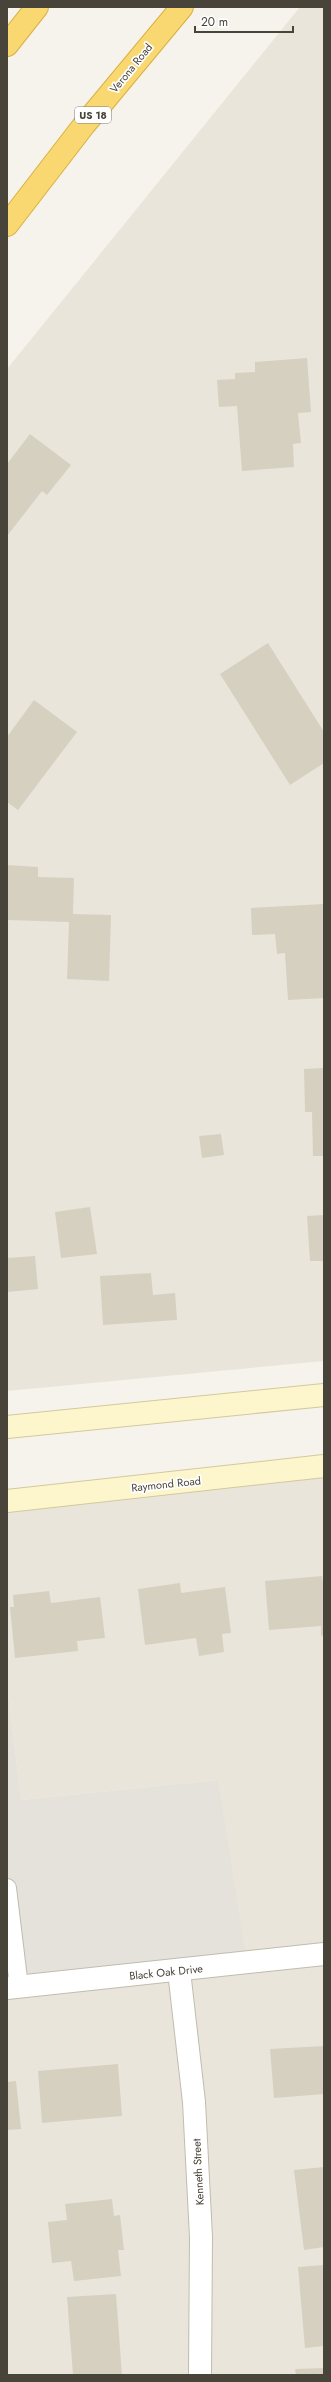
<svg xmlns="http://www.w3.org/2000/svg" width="331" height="2382" viewBox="0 0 331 2382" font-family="Jost,sans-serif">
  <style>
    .residential { fill: #e9e5da }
    .industrial { fill: #e5e2dc }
    .building { fill: #d6d0c1 }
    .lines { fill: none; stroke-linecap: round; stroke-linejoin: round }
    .service-casing { stroke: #c1bcae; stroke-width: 20 }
    .minor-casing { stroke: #c1bcae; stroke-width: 24 }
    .secondary-casing { stroke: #d3c99c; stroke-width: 24 }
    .motorway-casing { stroke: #d9af41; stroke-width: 24 }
    .service { stroke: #fff; stroke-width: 18 }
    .minor { stroke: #fff; stroke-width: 22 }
    .secondary { stroke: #fdf6cd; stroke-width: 22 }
    .motorway { stroke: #f9d872; stroke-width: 22 }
    .labels { text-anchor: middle; stroke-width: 3.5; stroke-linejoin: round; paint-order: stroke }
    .shield { fill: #fff; stroke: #807c74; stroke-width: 1 }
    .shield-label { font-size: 10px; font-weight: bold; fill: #494439 }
    .street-label { font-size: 11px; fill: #494439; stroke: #fff }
  </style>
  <rect width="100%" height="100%" fill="#f5f3eb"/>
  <g class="residential">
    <path d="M 300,7 L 324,7 L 324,1361 L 7,1391 L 7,369 Z"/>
    <path d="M 324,1466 L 324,2375 L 7,2375 L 7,1988 L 218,1780 L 21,1800 L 7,1684 L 7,1500 Z"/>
  </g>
  <path class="industrial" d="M 7,1684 L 21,1800 L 218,1780 L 247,1963 L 7,1988 Z"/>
  <g class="building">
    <path d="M 307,358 L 311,412 L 298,413 L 301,443 L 293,444 L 294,467 L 242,471 L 237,406 L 219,407 L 217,380 L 235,379 L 235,373 L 255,372 L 255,362 Z"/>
    <path d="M 30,434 L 71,465 L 47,495 L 42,491 L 7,536 L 7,464 Z"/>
    <path d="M 268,643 L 324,732 L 324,763 L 290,785 L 220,674 Z"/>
    <path d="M 34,700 L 77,732 L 18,810 L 7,802 L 7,737 Z"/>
    <path d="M 7,865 L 38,867 L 38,877 L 74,878 L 73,914 L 111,915 L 109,981 L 67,979 L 69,922 L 7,920 Z"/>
    <path d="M 324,904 L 324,998 L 288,1000 L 285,953 L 277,954 L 275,934 L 252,935 L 251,908 Z"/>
    <path d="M 324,1068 L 324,1156 L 313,1156 L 312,1112 L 305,1112 L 304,1069 Z"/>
    <path d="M 221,1134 L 224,1155 L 202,1158 L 199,1136 Z"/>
    <path d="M 90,1207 L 97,1254 L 61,1258 L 55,1212 Z"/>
    <path d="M 324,1215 L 324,1261 L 310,1261 L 307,1216 Z"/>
    <path d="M 35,1256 L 38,1289 L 7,1292 L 7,1258 Z"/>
    <path d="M 151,1273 L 153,1295 L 175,1293 L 177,1320 L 103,1325 L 100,1276 Z"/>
    <path d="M 322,1576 L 324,1590 L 324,1635 L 321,1636 L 321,1626 L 269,1630 L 265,1581 Z"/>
    <path d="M 180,1583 L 181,1593 L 225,1587 L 231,1633 L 222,1634 L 224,1652 L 199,1656 L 196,1638 L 145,1645 L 138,1589 Z"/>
    <path d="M 49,1591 L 51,1603 L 100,1597 L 105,1638 L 77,1641 L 78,1651 L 15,1658 L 10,1607 L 14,1607 L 13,1595 Z"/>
    <path d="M 324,2046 L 324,2094 L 274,2098 L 270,2049 Z"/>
    <path d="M 118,2064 L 122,2116 L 42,2123 L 38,2071 Z"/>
    <path d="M 16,2081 L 21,2129 L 7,2130 L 7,2082 Z"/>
    <path d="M 324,2167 L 324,2247 L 304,2250 L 294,2170 Z"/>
    <path d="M 112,2199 L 114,2216 L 120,2215 L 124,2250 L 118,2250 L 121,2276 L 74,2281 L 71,2261 L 52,2263 L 48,2222 L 67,2220 L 65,2204 Z"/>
    <path d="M 324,2265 L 324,2346 L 305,2348 L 298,2267 Z"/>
    <path d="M 116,2294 L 122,2375 L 73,2375 L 67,2297 Z"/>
    <path d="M 324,2368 L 324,2375 L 296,2375 L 295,2369 Z"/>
  </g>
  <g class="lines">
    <defs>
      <path id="service" d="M 7,1888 L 19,1987"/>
      <g id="minor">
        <path d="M 179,1971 L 194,2102 L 201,2237 L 200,2375"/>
        <path d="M 7,1988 L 324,1954"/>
      </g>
      <g id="secondary">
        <path d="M 7,1427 L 324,1395"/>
        <path d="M 7,1501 L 324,1466"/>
      </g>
      <g id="motorway">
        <path d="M 7,45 L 37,7"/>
        <path d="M 7,225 L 84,125 L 182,7"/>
      </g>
    </defs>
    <use href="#service" class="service-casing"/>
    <use href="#minor" class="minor-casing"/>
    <use href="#secondary" class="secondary-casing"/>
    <use href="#motorway" class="motorway-casing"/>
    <use href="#service" class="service"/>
    <use href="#minor" class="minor"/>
    <use href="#secondary" class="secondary"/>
    <use href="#motorway" class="motorway"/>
  </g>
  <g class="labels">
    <rect class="shield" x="75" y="107" width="36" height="16" rx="3"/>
    <g class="shield-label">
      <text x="93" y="119">US 18</text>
    </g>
    <g class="street-label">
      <text transform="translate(131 68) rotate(-51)" y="4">Verona Road</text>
      <text transform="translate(166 1484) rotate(-6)" y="4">Raymond Road</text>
      <text transform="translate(166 1972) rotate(-6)" y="4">Black Oak Drive</text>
      <text transform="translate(198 2172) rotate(-93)" y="4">Kenneth Street</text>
    </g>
  </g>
  <rect width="331" height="2382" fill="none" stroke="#494439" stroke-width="16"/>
  <path d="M195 26v6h98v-6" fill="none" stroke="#494439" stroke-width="2"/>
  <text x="201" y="26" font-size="12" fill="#494439" stroke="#ffffff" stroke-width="3" paint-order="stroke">20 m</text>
</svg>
